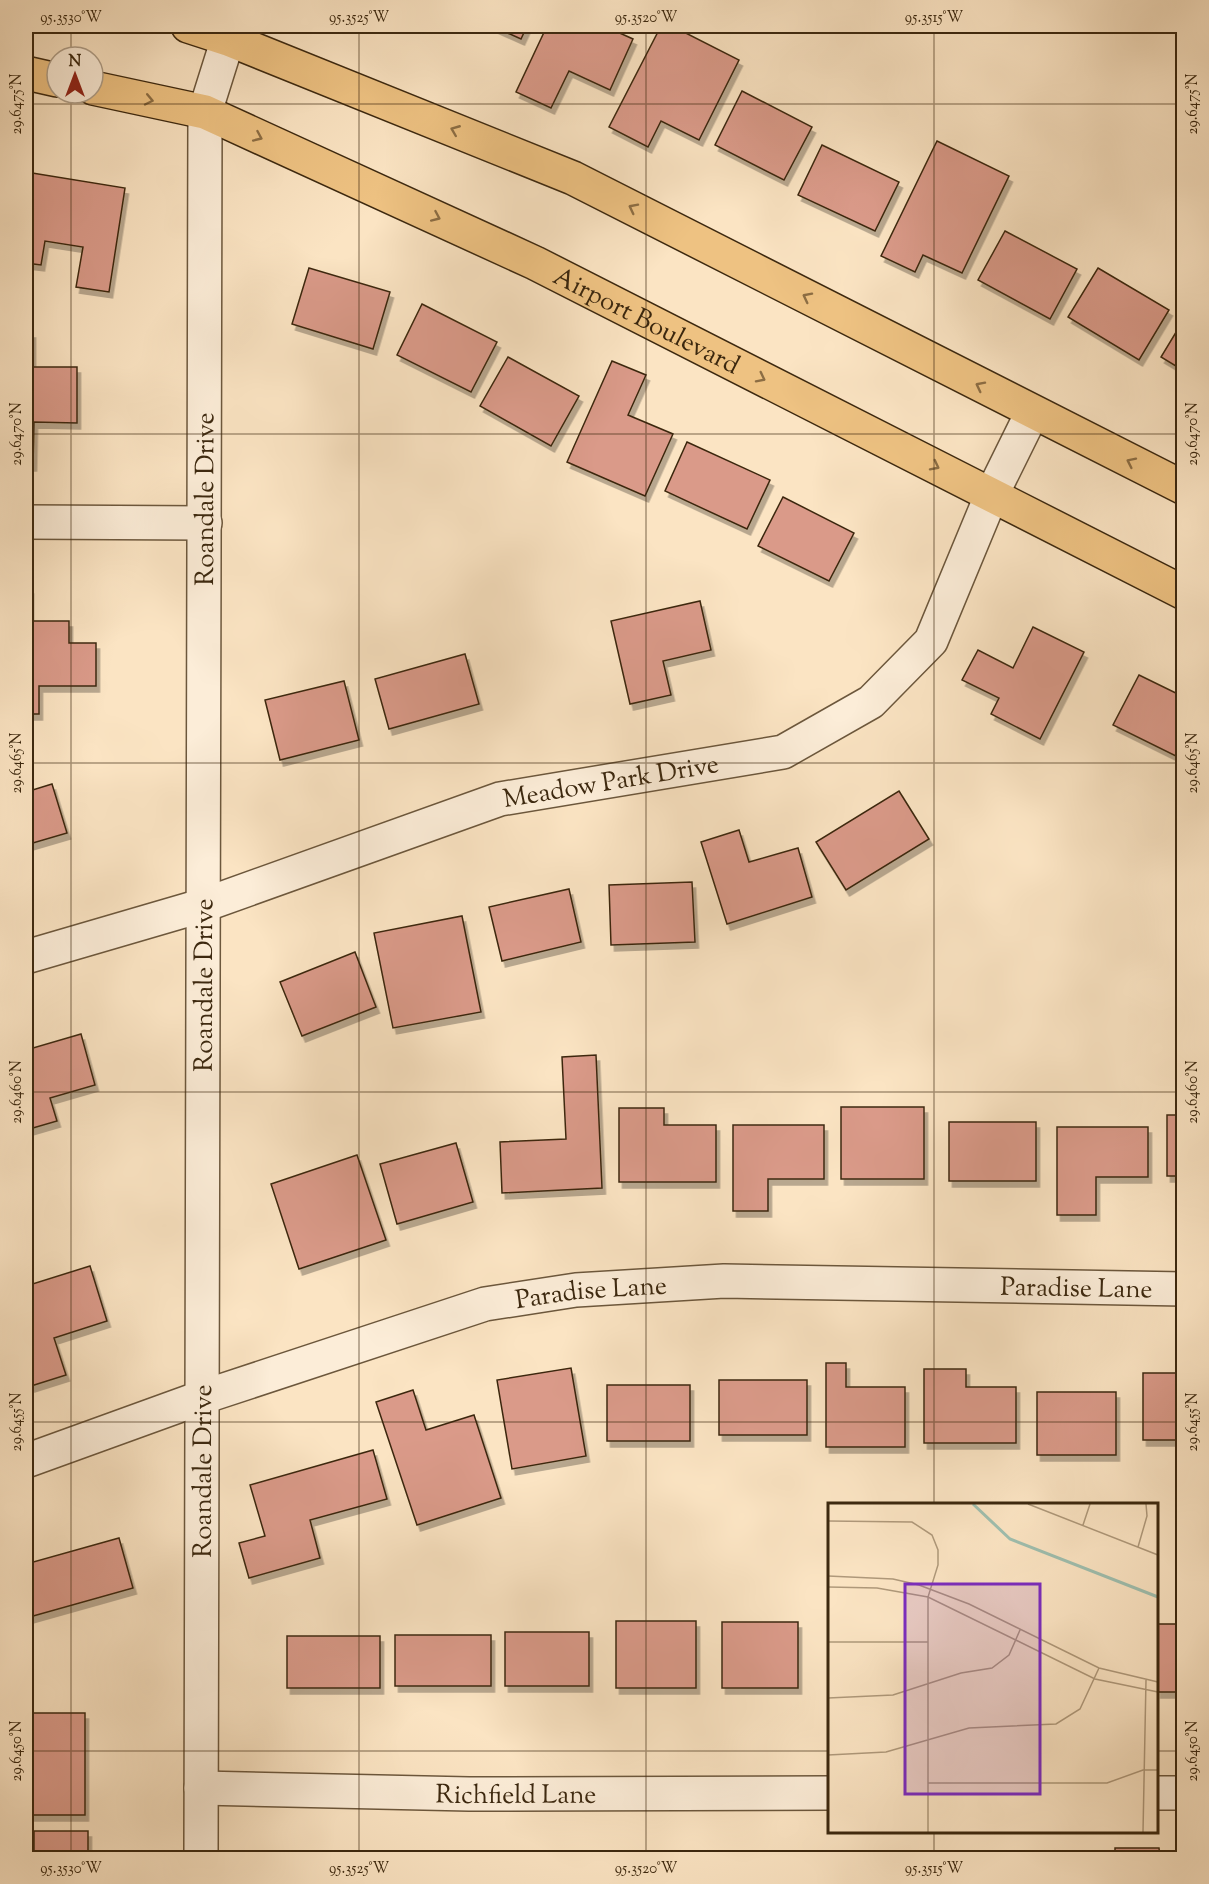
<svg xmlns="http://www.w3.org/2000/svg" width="1209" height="1884" viewBox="0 0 1209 1884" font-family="'Sorts Mill Goudy',serif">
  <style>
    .building { fill: #da9a89; stroke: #3c280f; stroke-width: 1.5; filter: url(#shadow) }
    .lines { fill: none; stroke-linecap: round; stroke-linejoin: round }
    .minor-casing { stroke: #6c573c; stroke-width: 36 }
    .primary-casing { stroke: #3c280f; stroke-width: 36 }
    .minor { stroke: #fcedd8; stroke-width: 33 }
    .primary { stroke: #eec282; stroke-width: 33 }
    .oneway { stroke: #8c6d43 }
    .ticks { fill: none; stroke: #3c280f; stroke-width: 1.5; stroke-opacity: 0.45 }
    .labels { text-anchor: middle; stroke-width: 4.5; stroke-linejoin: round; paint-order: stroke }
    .street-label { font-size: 26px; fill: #3c280f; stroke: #fcedd8 }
    .inset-river { fill: none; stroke: #9fbfaf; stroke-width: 3 }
    .inset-road { fill: none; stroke: #af997b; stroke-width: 1.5 }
    .view { fill: #7b2cbf; fill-opacity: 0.15; stroke: #7b2cbf; stroke-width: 3 }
    .inset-edge { fill: none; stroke: #3c280f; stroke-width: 3 }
    .neatline { fill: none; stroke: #3c280f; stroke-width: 2 }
    .ticks-label { font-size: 15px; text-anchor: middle; fill: #3c280f }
  </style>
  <defs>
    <filter id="shadow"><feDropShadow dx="3.5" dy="6" stdDeviation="0" flood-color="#0004"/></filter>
  </defs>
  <rect width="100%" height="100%" fill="#fbe4c3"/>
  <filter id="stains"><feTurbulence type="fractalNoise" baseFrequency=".00333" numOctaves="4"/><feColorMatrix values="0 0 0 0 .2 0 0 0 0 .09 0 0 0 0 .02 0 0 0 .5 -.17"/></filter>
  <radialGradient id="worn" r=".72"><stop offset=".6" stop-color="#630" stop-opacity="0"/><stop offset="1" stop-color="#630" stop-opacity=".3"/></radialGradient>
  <g class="building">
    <path d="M 492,26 L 527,26 L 521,39 Z"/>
    <path d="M 547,26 L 604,26 L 633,39 L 610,90 L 569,71 L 551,108 L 516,92 Z"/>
    <path d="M 661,26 L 672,26 L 739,60 L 699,140 L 661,121 L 648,147 L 609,127 Z"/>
    <path d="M 742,91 L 812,127 L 784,180 L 715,145 Z"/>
    <path d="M 937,141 L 1009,176 L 962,273 L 923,255 L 915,272 L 881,256 Z"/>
    <path d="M 822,145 L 899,182 L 875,231 L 798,195 Z"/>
    <path d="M 26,172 L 125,188 L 109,292 L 76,287 L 83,247 L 45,241 L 41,265 L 26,263 Z"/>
    <path d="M 1005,231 L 1077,269 L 1050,319 L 978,280 Z"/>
    <path d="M 309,268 L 390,292 L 373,349 L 292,324 Z"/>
    <path d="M 1098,268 L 1169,310 L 1139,360 L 1068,317 Z"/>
    <path d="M 422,304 L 497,342 L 471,392 L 397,355 Z"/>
    <path d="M 1184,319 L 1184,371 L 1161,357 Z"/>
    <path d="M 26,332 L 32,332 L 32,367 L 77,367 L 77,423 L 34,422 L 33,465 L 26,465 Z"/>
    <path d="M 508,357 L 579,396 L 551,446 L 480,406 Z"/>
    <path d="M 612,361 L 646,375 L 628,415 L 673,434 L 645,496 L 567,462 Z"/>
    <path d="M 687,442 L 770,480 L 747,529 L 665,491 Z"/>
    <path d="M 783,497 L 854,533 L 829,581 L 758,546 Z"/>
    <path d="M 26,588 L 30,588 L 30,621 L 69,621 L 69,643 L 96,643 L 96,686 L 39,686 L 39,714 L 26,714 Z"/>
    <path d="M 700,601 L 711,650 L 663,661 L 671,695 L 630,704 L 611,621 Z"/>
    <path d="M 1033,627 L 1084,652 L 1040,739 L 991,714 L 999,698 L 962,680 L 978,650 L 1013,668 Z"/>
    <path d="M 465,654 L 479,704 L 389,729 L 375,679 Z"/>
    <path d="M 1139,675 L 1184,697 L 1184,760 L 1113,725 Z"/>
    <path d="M 344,681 L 359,740 L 280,760 L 265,700 Z"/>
    <path d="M 52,784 L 67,833 L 26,845 L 26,792 Z"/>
    <path d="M 899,791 L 929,839 L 846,890 L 816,842 Z"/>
    <path d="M 739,830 L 749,862 L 798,848 L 812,897 L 727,924 L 701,842 Z"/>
    <path d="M 692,882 L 695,942 L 611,945 L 609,885 Z"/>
    <path d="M 569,889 L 581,942 L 502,961 L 489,907 Z"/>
    <path d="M 462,916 L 481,1012 L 393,1028 L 374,933 Z"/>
    <path d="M 355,952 L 376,1007 L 302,1036 L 280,982 Z"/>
    <path d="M 81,1034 L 95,1085 L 50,1098 L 57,1121 L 26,1130 L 26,1050 Z"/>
    <path d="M 596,1055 L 602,1188 L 502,1193 L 500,1142 L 566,1139 L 562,1057 Z"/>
    <rect x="841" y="1107" width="83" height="72"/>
    <path d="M 619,1108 L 664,1108 L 664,1125 L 716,1125 L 716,1182 L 619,1182 Z"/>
    <rect x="1167" y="1115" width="17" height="61"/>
    <rect x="949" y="1122" width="87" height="59"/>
    <path d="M 733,1125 L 824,1125 L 824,1179 L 768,1179 L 768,1211 L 733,1211 Z"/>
    <path d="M 1057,1127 L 1148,1127 L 1148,1177 L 1096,1177 L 1096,1215 L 1057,1215 Z"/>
    <path d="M 456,1143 L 473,1202 L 397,1224 L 380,1164 Z"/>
    <path d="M 357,1155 L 386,1240 L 299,1269 L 271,1184 Z"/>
    <path d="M 90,1266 L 107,1321 L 54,1338 L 66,1375 L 31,1386 L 26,1368 L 26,1286 Z"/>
    <path d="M 826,1363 L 846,1363 L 846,1387 L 905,1387 L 905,1447 L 826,1447 Z"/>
    <path d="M 571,1368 L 586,1456 L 512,1469 L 497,1380 Z"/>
    <path d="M 924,1369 L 966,1369 L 966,1387 L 1016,1387 L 1016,1443 L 924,1443 Z"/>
    <rect x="1143" y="1373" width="41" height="67"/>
    <rect x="719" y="1380" width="88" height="55"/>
    <rect x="607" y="1385" width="83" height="56"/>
    <path d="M 413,1390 L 426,1430 L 474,1415 L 501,1498 L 417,1525 L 376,1402 Z"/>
    <rect x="1037" y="1392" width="79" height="63"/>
    <path d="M 373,1450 L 387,1499 L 310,1520 L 320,1558 L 249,1578 L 239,1543 L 265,1536 L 250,1485 Z"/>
    <path d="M 119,1538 L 133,1588 L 26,1618 L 26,1564 Z"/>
    <rect x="616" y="1621" width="80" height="67"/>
    <rect x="722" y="1622" width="76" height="66"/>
    <rect x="1157" y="1624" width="27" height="68"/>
    <rect x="505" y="1632" width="84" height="54"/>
    <rect x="395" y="1635" width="96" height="51"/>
    <rect x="287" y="1636" width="93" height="52"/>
    <rect x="26" y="1713" width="59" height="102"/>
    <rect x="34" y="1831" width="54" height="27"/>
    <path d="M 1115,1848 L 1159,1848 L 1160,1858 L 1115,1858 Z"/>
  </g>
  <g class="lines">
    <defs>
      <g id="minor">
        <path d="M 26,522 L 205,523"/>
        <path id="s1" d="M 26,957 L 204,905 L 500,799 L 783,752 L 871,702 L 931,641 L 992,494 L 1032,413"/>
        <path id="s2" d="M 26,1461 L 200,1398 L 485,1304 L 576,1290 L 724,1281 L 1184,1289"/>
        <path id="s3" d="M 201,1788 L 469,1794 L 830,1793"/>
        <path d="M 1156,1793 L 1184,1793"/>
        <path id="s4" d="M 201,1858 L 205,112 L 232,26"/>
      </g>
      <g id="primary">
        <path d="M 188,26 L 228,39 L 573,178 L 1184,488"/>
        <path d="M 26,73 L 57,80"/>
        <path id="s5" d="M 93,88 L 205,112 L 535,263 L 1184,593"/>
      </g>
    </defs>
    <use href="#minor" class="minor-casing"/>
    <use href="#primary" class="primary-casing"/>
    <use href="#minor" class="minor"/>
    <use href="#primary" class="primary"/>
  </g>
  <defs><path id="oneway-chevron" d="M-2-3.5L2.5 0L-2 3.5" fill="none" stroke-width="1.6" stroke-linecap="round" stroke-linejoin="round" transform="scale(1.5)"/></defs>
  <g class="oneway">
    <use href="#oneway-chevron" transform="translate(149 100) rotate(12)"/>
    <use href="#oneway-chevron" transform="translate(455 130) rotate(-158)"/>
    <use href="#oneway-chevron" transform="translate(258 137) rotate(24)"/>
    <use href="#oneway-chevron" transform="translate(633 208) rotate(-153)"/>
    <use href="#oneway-chevron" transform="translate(436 217) rotate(24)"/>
    <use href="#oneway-chevron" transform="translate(807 297) rotate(-153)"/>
    <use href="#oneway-chevron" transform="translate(761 378) rotate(27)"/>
    <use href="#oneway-chevron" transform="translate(980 386) rotate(-153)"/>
    <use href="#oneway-chevron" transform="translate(1131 462) rotate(-154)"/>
    <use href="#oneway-chevron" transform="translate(935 466) rotate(27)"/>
  </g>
  <path class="ticks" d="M 71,26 L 71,57M 359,26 L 359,1858M 646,26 L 646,1858M 934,26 L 934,1504M 71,93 L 71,1858M 26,104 L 1184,104M 26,434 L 1184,434M 26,763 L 1184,763M 26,1092 L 1184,1092M 26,1422 L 1184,1422M 26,1751 L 830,1751M 1156,1751 L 1184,1751M 934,1832 L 934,1858"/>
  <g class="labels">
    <g class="street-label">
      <text dy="9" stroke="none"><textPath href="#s5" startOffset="603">Airport Boulevard</textPath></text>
      <text dy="9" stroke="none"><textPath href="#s4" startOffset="1359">Roandale Drive</textPath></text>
      <text dy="9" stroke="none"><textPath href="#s1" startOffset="612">Meadow Park Drive</textPath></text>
      <text dy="9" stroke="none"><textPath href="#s4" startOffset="873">Roandale Drive</textPath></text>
      <text dy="9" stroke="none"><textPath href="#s2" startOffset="1078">Paradise Lane</textPath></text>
      <text dy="9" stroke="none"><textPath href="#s2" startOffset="592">Paradise Lane</textPath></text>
      <text dy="9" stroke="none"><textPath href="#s4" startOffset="387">Roandale Drive</textPath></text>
      <text dy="9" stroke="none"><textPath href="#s3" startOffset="315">Richfield Lane</textPath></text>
    </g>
  </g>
  <g transform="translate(828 1503)">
    <rect width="330" height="330" fill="#fbe4c3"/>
    <path class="inset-river" d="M 145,1 L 182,36 L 330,94"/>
    <path class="inset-road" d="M 200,1 L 330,52M 0,18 L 84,19 L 104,32 L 110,47 L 110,62 L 100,94 L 100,329M 255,22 L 262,1M 310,44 L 319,13 L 318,1M 0,73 L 65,76 L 91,82 L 141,101 L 271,165 L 330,179M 0,84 L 49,85 L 100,94 L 267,176 L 330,189M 0,139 L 100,139M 0,195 L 65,192 L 133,170 L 164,165 L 181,152 L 192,127M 0,252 L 58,249 L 141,225 L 228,221 L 252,206 L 271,165M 100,280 L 279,280 L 315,267 L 330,267M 315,329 L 318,177"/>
    <path class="view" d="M 77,81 L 212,81 L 212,291 L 77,291 Z"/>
    <rect width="330" height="330" class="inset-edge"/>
  </g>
  <rect width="1209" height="1884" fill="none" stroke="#fbe4c3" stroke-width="66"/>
  <g transform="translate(75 75)"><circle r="28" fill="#fcedd8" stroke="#af9e88" stroke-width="1.5"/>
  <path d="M0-4.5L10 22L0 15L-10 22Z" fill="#8f2418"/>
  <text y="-9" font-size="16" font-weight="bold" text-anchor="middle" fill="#3c280f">N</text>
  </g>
  <rect x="33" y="33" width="1143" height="1818" class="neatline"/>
  <g class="ticks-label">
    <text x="71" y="22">95.3530°W</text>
    <text x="359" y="22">95.3525°W</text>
    <text x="646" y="22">95.3520°W</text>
    <text x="934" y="22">95.3515°W</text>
    <text transform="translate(16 104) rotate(-90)" y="5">29.6475°N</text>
    <text transform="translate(1192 104) rotate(-90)" y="5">29.6475°N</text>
    <text transform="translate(16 434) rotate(-90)" y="5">29.6470°N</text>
    <text transform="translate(1192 434) rotate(-90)" y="5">29.6470°N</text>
    <text transform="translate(16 763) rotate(-90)" y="5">29.6465°N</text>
    <text transform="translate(1192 763) rotate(-90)" y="5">29.6465°N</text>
    <text transform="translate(16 1092) rotate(-90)" y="5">29.6460°N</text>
    <text transform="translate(1192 1092) rotate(-90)" y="5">29.6460°N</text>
    <text transform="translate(16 1422) rotate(-90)" y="5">29.6455°N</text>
    <text transform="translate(1192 1422) rotate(-90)" y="5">29.6455°N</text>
    <text transform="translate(16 1751) rotate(-90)" y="5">29.6450°N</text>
    <text transform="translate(1192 1751) rotate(-90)" y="5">29.6450°N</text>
    <text x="71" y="1873">95.3530°W</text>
    <text x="359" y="1873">95.3525°W</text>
    <text x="646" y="1873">95.3520°W</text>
    <text x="934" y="1873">95.3515°W</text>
  </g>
  <rect width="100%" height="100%" filter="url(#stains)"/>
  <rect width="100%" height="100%" fill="url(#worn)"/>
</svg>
